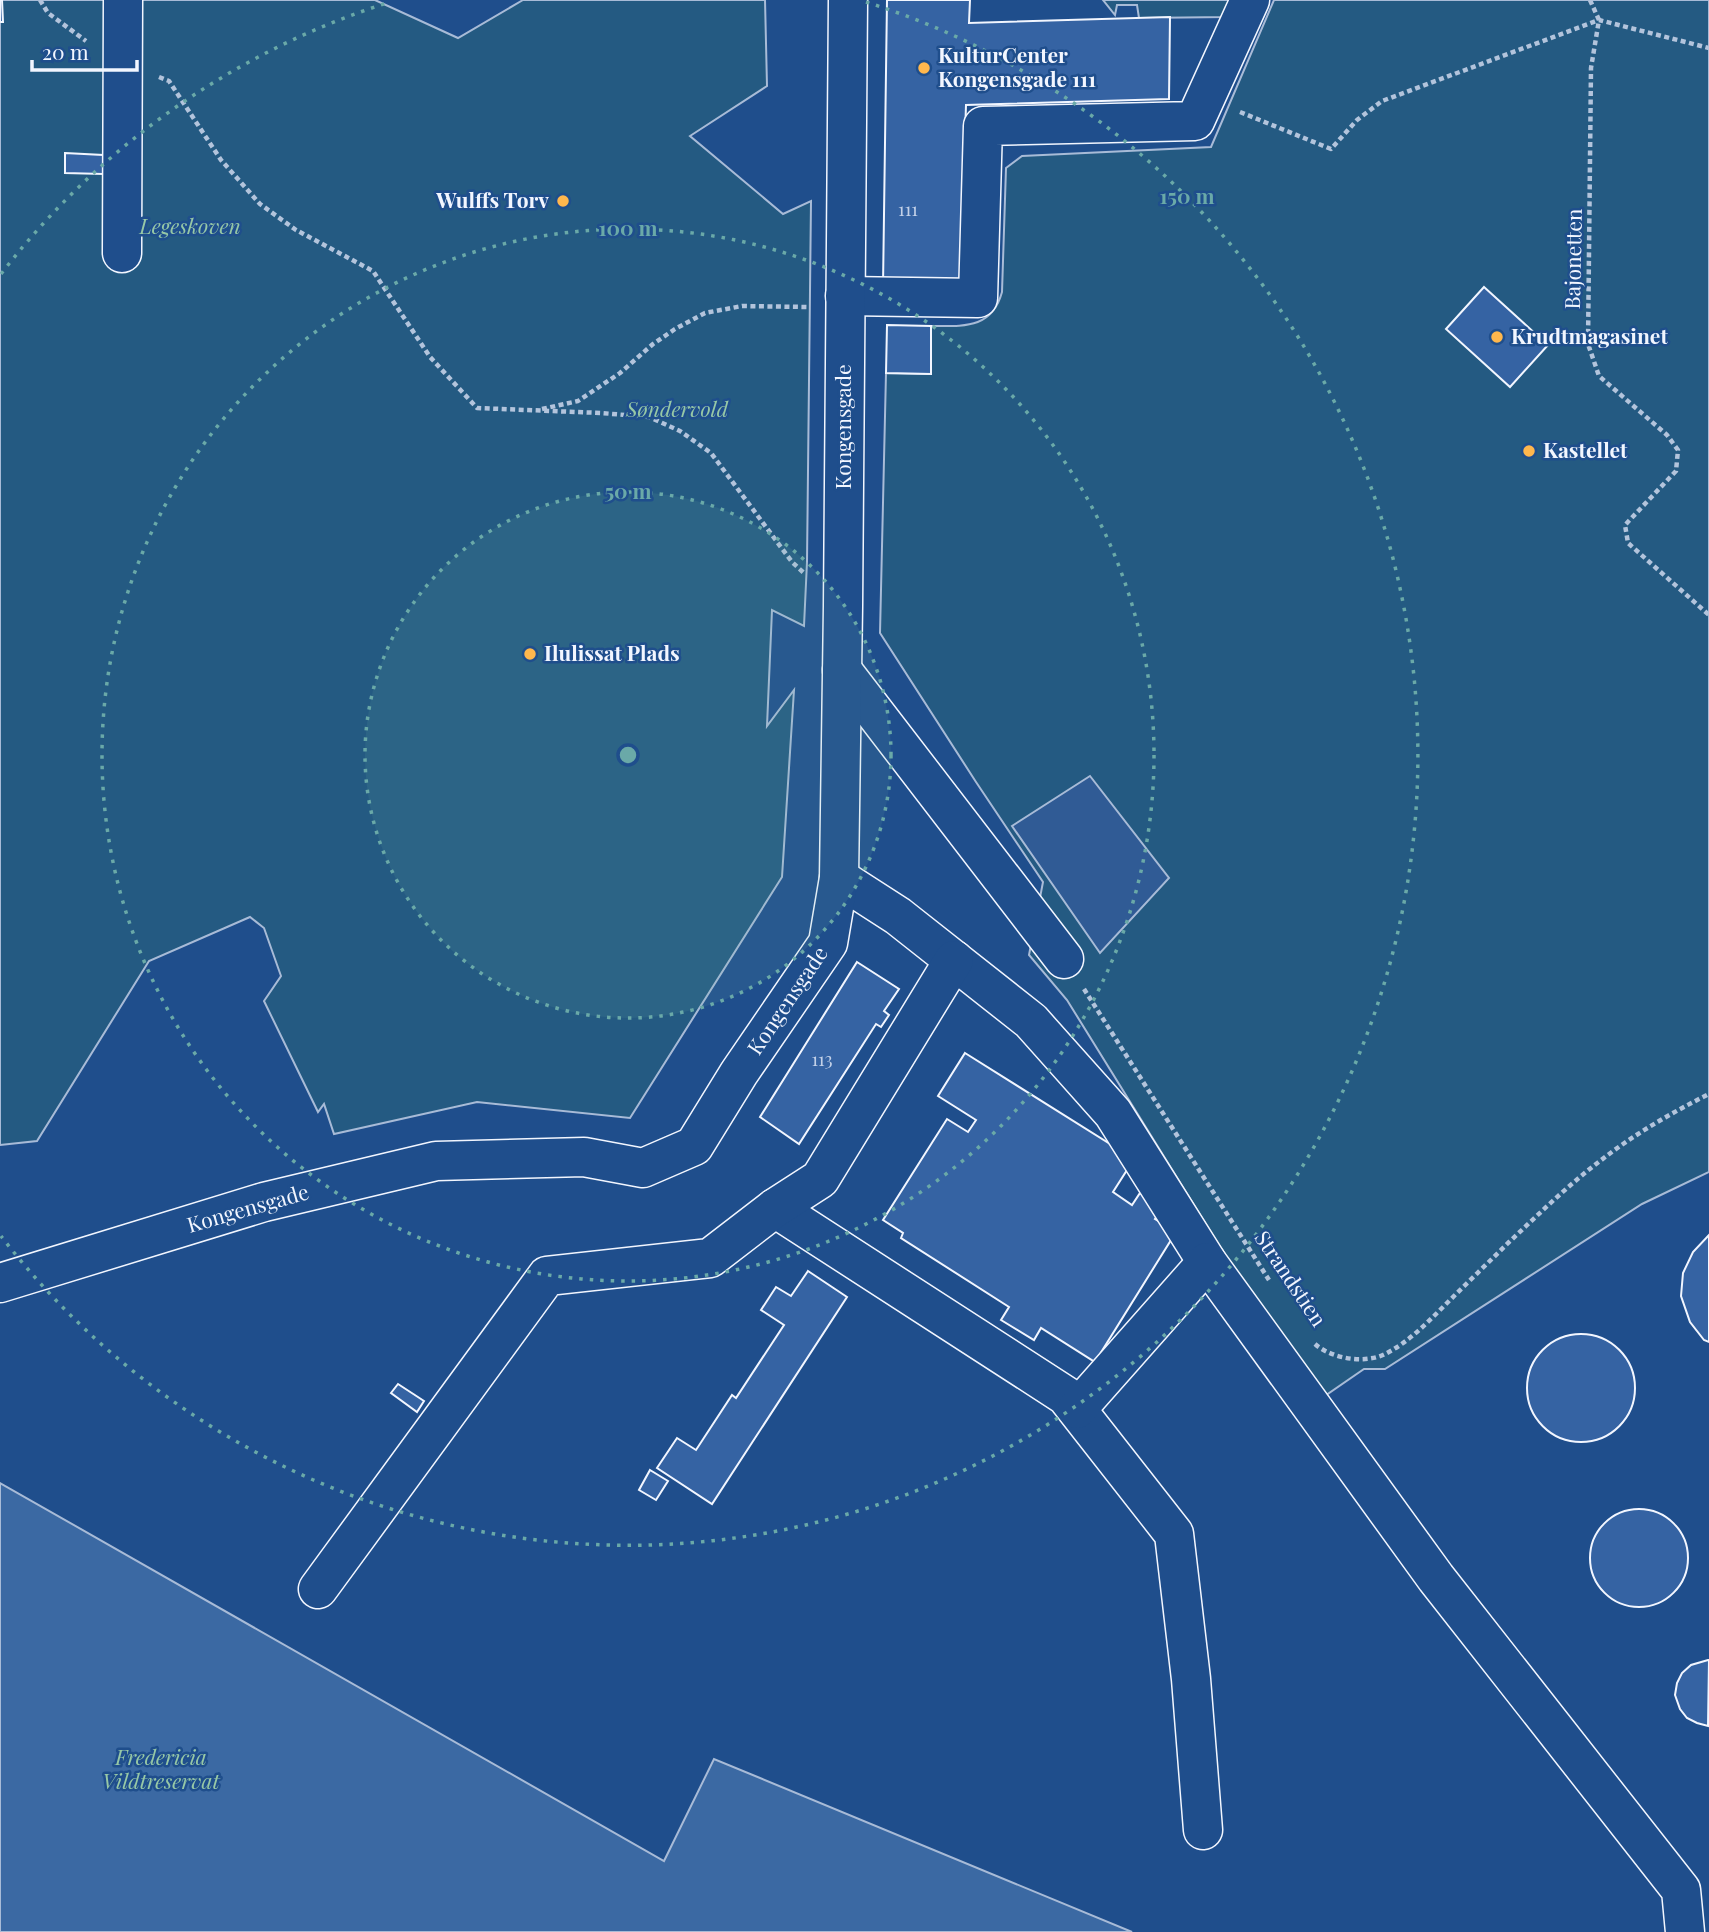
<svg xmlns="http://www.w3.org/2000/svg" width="1709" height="1932" viewBox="0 0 1709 1932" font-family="'Playfair Display',serif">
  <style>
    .green { fill: #245a82; stroke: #a8bbd7; stroke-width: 2 }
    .parking { fill: #305b95; stroke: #a8bbd7; stroke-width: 2 }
    .water { fill: #3b69a3; stroke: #a8bbd7; stroke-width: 2 }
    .building { fill: #3563a3; stroke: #f2f6ff; stroke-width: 2 }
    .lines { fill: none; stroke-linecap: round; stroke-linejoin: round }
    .minor-casing { stroke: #f2f6ff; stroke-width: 41 }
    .path { stroke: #b3c4dc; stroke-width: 4.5; stroke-dasharray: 5 3.5; stroke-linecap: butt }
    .minor { stroke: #1f4e8c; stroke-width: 38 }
    .ring { fill: none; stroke: #6aa9a8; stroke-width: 3.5; stroke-dasharray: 3.5 7 }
    .poi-dot { fill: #ffb74d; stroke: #1f4e8c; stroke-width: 2.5 }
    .labels { text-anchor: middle; stroke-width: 5; stroke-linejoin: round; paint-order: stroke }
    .number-label { font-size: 18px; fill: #c3d1e8 }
    .poi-label { font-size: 21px; font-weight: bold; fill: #f2f6ff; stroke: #1f4e8c; text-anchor: start }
    .park-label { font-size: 21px; font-style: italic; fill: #97c8a6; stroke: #1f4e8c }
    .street-label { font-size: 21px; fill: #f2f6ff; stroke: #1f4e8c }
    .centre { fill: #6aa9a8; stroke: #1f4e8c; stroke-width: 3.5 }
    .ring-label { font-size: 21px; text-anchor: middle; font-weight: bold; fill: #6aa9a8; stroke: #1f4e8c; stroke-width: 5; stroke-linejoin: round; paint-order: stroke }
  </style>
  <rect width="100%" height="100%" fill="#1f4e8c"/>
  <g class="green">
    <path d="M 0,0 L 375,0 L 458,38 L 523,0 L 765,0 L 767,86 L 690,136 L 783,214 L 811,201 L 807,562 L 804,626 L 772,610 L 767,726 L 794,690 L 782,877 L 630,1118 L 477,1102 L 334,1134 L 324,1104 L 318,1112 L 264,1001 L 281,976 L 264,928 L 250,917 L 149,961 L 37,1141 L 0,1145 Z"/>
    <path d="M 1103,0 L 1235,0 L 1227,17 L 1139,18 L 1137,5 L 1117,5 L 1115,15 Z"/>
    <path d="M 1274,0 L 1709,0 L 1709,1172 L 1642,1204 L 1385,1369 L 1364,1369 L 1316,1402 L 1067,1000 L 1029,955 L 1043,882 L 976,782 L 880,633 L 886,373 L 931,374 L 931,326 C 964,326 992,329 1002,292 L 1006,168 L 1022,156 L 1211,147 Z"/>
  </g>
  <path class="parking" d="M 1090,776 L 1169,878 L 1100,953 L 1012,826 Z"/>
  <path class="water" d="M 0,1483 L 664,1861 L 714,1759 L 1132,1932 L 0,1932 Z"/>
  <g class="building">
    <path d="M 0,0 L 2,0 L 3,22 L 0,22 Z"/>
    <path d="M 887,0 L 970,0 L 969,23 L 1170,17 L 1169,99 L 966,105 L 960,289 L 883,286 Z"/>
    <path d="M 65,153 L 103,155 L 103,174 L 65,173 Z"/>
    <path d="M 1484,287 L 1548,345 L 1510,387 L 1446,329 Z"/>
    <path d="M 887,325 L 931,326 L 931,374 L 886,373 Z"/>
    <path d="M 857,962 L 899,989 L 884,1011 L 889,1015 L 881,1027 L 876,1024 L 799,1144 L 760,1117 Z"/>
    <path d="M 965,1053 L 1134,1159 L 1113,1192 L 1132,1205 L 1140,1193 L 1163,1208 L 1155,1219 L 1176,1232 L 1095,1362 L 1041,1328 L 1034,1340 L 1001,1320 L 1009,1307 L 901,1238 L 903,1233 L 883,1220 L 947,1119 L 968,1132 L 976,1120 L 938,1096 Z"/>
    <path d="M 1709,1235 L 1709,1342 L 1704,1340 L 1690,1322 L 1681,1296 L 1683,1273 L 1693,1252 Z"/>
    <path d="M 808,1271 L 847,1297 L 712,1504 L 657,1468 L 677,1438 L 696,1450 L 732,1395 L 736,1398 L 784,1325 L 761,1310 L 776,1287 L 791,1296 Z"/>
    <circle cx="1581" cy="1388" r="54"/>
    <path d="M 398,1384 L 424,1401 L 417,1412 L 391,1393 Z"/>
    <path d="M 650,1470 L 668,1481 L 656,1500 L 639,1490 Z"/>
    <circle cx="1639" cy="1558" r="49"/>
    <path d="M 1708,1660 L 1709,1660 L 1708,1726 L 1697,1723 L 1687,1718 L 1680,1709 L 1675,1695 L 1677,1683 L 1682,1673 L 1691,1665 Z"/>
  </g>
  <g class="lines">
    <defs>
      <g id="minor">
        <path d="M 122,253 L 123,0"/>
        <path d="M 845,296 L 978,298 L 983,126 L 1195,121 L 1250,0"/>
        <path d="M 842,670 L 1064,959"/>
        <path d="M 839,878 L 898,916 L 1031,1021 L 1113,1113 L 1207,1262 L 1436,1578 L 1681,1890 L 1685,1932"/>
        <path d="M 775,1208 L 1066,1396 L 1174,1534 L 1191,1679 L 1203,1830"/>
        <path d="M 0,1283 L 264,1202 L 436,1161 L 584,1157 L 643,1168 L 694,1146 L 739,1073 L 828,943 L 839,878 L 843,606 L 848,0"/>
        <path d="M 1077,1409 L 1207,1262"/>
        <path d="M 318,1589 L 547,1276 L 710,1258 L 775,1208 L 820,1179 L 954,960"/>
      </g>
    </defs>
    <use href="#minor" class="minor-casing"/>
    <g class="path">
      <path d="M 40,0 L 48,13 L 86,41"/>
      <path d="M 1590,0 L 1599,20 L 1591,68 L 1588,344 L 1599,376 L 1667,435 L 1678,450 L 1676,471 L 1625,525 L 1628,543 L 1709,615"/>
      <path d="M 159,77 L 169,81 L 221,160 L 260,204 L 296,230 L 373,271 L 430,357 L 477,408 L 601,413 L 649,417 L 680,431 L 711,453 L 792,562 L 805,574"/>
      <path d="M 1240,112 L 1331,149 L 1357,120 L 1382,101 L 1599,20 L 1709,48"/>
      <path d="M 542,409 L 578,401 L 620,373 L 653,344 L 675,329 L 705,313 L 742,306 L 808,307"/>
      <path d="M 1084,989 L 1269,1280"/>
      <path d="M 1315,1344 C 1332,1359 1365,1364 1385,1354 C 1409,1342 1428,1322 1447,1303 C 1467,1283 1488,1263 1508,1243 C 1538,1215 1567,1186 1600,1161 C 1633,1135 1671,1113 1709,1094"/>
    </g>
    <use href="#minor" class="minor"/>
  </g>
  <circle cx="628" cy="755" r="263" fill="#6aa9a8" fill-opacity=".12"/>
  <g class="ring">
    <circle cx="628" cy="755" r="263"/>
    <circle cx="628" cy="755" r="526"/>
    <path d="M1 274A790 790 0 0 1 390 2M866 2A790 790 0 1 1 1 1236"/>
  </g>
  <g class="poi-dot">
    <circle cx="924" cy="68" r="7"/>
    <circle cx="563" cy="201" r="7"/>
    <circle cx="1497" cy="337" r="7"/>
    <circle cx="1529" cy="451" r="7"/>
    <circle cx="530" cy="654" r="7"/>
  </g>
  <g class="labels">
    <g class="number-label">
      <text x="908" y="216">111</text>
      <text x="822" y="1066">113</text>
    </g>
    <g class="poi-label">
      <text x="938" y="63">KulturCenter<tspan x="938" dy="24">Kongensgade 111</tspan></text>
      <text x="549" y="208" text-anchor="end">Wulffs Torv</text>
      <text x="1511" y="344">Krudtmagasinet</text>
      <text x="1543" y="458">Kastellet</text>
      <text x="544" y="661">Ilulissat Plads</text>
    </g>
    <g class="park-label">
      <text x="190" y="234">Legeskoven</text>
      <text x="677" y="417">Søndervold</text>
      <text x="161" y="1765">Fredericia<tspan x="161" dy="24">Vildtreservat</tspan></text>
    </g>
    <g class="street-label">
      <text transform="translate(1574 259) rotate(-89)" y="7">Bajonetten</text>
      <text transform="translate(844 427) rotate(-90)" y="7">Kongensgade</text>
      <text transform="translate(788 1001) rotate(-56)" y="7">Kongensgade</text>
      <text transform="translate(248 1209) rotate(-16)" y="7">Kongensgade</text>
      <text transform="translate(1290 1279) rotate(56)" y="7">Strandstien</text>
    </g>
  </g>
  <circle cx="628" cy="755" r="10" class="centre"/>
  <g class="ring-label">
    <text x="1187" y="204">150 m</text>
    <text x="628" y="236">100 m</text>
    <text x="628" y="499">50 m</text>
  </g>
  <path d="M32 60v10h105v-10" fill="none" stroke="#f2f6ff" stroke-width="3.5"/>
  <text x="42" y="60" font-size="21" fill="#f2f6ff" stroke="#1f4e8c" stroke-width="5" paint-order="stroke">20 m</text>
</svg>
